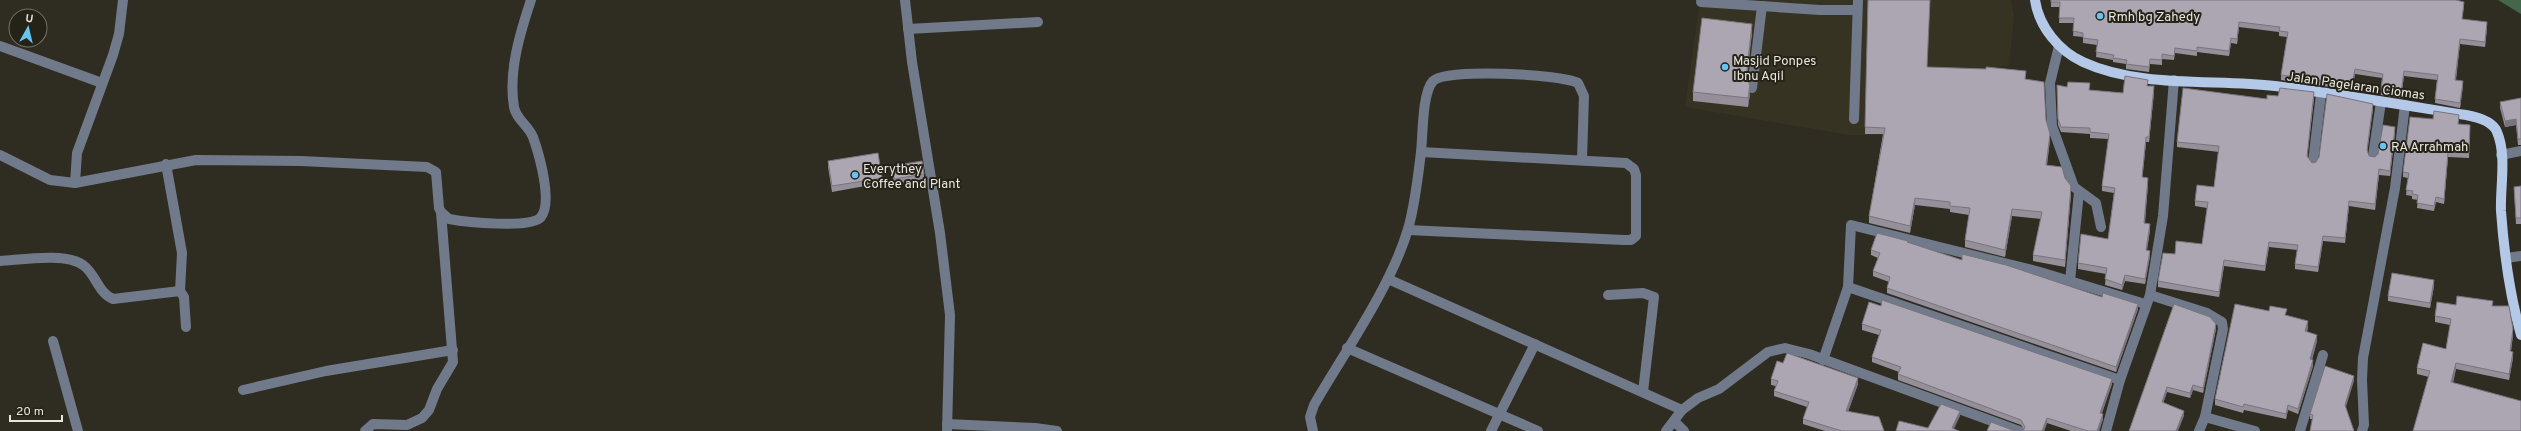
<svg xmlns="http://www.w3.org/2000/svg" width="2521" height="431" viewBox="0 0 2521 431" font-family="Overpass,sans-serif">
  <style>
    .built { fill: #373322 }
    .forest { fill: #44664b }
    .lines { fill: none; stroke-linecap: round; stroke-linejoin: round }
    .minor { stroke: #707a8a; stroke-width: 10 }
    .major { stroke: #b4c8e8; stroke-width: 10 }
    .wall { fill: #948f99 }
    .shaded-wall { fill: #78747d }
    .building { fill: #aca6b2; stroke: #78747d }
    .poi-dot { fill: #67c4f0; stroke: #252318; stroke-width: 1.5 }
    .labels { text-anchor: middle; stroke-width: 4; stroke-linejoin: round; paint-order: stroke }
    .poi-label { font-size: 13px; fill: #e8e6df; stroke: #252318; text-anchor: start }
    .street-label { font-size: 13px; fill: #e8e6df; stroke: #252318 }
  </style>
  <rect width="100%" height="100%" fill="#2f2c22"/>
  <path class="built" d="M 1700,0 L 2011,0 L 2014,16 L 2009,66 L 1929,72 L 1891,135 L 1849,135 L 1685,107 Z"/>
  <path class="forest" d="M 2498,0 L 2521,0 L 2521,14 Z"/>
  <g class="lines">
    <g class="minor">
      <path d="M 905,0 L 912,62 L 940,233 L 950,315 L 947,431"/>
      <path d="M 1701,2 L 1820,10 L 1857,10"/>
      <path d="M 908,29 L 1038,22"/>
      <path d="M 0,46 L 102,83"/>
      <path d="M 2059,46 L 2050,83 L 2052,126 L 2074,187 L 2096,203 L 2101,227"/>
      <path d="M 1752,88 L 1762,6"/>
      <path d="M 1854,119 L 1858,0"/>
      <path d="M 0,155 L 50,180 L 75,183 L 196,160 L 301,161 L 427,167 L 436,172 L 439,208 L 441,212 L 449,219 C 465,222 531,229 541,217 C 553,202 539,154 533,137 C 528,125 516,119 514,107 C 508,72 520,33 531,0"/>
      <path d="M 2501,155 L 2521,151"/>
      <path d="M 2373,156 L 2381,102"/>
      <path d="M 2313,162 L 2321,94"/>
      <path d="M 166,164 L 182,253 L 180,291"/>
      <path d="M 75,183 L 77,153 L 113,55 L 119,34 L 123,0"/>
      <path d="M 1408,230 L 1624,240 L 1631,240 L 1636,236 L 1636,175 L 1634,169 L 1626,163 L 1421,152"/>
      <path d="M 2506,258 L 2521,256"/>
      <path d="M 0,261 C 20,260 66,252 83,265 C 96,274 98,293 113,299 L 180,291 L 184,297 L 186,327"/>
      <path d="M 1388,279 L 1682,410"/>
      <path d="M 2070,281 L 2079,192"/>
      <path d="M 1848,287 L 2120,380"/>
      <path d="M 1608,295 L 1643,293 L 1654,297 L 1643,392"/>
      <path d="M 2150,295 L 2207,313 L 2222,322 L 2223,329 L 2205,417 L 2199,431"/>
      <path d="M 53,341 L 78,431"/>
      <path d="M 1347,348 L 1538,431"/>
      <path d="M 1823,360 L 1848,287 L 1851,225 L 2040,272 L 2145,304"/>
      <path d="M 243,390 L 326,371 L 453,350"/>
      <path d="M 2205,417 L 2255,431"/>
      <path d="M 1674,421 L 1684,431"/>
      <path d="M 947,424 L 1035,428 L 1057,431"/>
      <path d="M 365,431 L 373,424 L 407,425 L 422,418 L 429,410 L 437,389 L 453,362 L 441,212"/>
      <path d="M 1313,431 L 1310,417 L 1314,405 C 1344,353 1391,287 1408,229 C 1415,205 1418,177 1421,152 C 1423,135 1422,93 1433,81 C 1446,68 1560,74 1578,83 L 1584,96 L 1582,159"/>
      <path d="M 1491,431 L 1535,344"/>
      <path d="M 1666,431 L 1682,410 L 1698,398 L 1719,389 L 1768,352 L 1785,348 L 1809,354 L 2019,431"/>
      <path d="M 2106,431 L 2120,380 L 2150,295 L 2163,216 L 2174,80"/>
      <path d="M 2300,431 L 2323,355"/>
      <path d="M 2362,431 L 2364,425 L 2362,380 L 2363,358 L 2395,188 L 2405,105"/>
    </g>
    <path class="major" d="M 2035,0 C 2039,27 2059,51 2083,62 C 2139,88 2214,79 2275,86 C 2339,94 2403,105 2466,115 C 2477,117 2493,121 2497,132 C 2507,155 2500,187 2501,211 C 2504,253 2510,296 2521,335"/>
  </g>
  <g class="wall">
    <path d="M 1868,0 L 1928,67 L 2025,79 L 2046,120 L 2050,140 L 2047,165 L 2065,178 L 2071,193 L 2065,267 L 2033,261 L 2033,255 L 2041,219 L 2012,216 L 2005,257 L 1965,247 L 1965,240 L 1969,215 L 1950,212 L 1950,209 L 1915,205 L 1910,233 L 1869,223 L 1869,216 L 1883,134 L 1865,134 Z"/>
    <path d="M 2051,0 L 2464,7 L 2462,19 L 2487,27 L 2485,47 L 2460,44 L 2456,80 L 2463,86 L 2460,108 L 2435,103 L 2437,80 L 2404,76 L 2401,98 L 2381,95 L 2381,90 L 2382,78 L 2355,74 L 2352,90 L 2281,80 L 2281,75 L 2287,37 L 2279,36 L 2279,32 L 2239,27 L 2237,44 L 2231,43 L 2229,56 L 2197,52 L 2197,56 L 2175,53 L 2174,60 L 2162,59 L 2162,65 L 2150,64 L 2149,72 L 2126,69 L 2126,64 L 2113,62 L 2113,60 L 2096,57 L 2097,45 L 2083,43 L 2083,37 L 2073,36 L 2074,23 L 2059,23 L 2060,7 L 2051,7 Z"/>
    <path d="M 1752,33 L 1746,80 L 1750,94 L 1748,107 L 1693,101 L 1693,92 Z"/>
    <path d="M 2148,86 L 2154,92 L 2149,142 L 2146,142 L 2142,178 L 2148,184 L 2145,223 L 2150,230 L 2147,250 L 2150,256 L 2145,284 L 2125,281 L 2122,290 L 2105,285 L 2106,274 L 2078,269 L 2078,263 L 2108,239 L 2114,193 L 2102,191 L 2102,186 L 2109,139 L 2090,138 L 2090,134 L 2061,132 L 2058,125 L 2057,91 L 2090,90 L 2123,93 Z"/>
    <path d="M 2278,96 L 2314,98 L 2307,157 L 2312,163 L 2316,162 L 2373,109 L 2367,151 L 2369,156 L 2375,157 L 2378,154 L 2395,132 L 2390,176 L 2379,175 L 2375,210 L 2349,206 L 2345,243 L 2323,241 L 2318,272 L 2295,269 L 2295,264 L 2297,250 L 2269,247 L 2265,271 L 2224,266 L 2219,297 L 2158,287 L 2158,281 L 2175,254 L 2202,244 L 2207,208 L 2195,206 L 2195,201 L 2214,187 L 2219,152 L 2177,147 L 2177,142 L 2267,99 Z"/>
    <path d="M 2521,98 L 2521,145 L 2518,145 L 2516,125 L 2505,127 L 2500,108 L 2500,102 Z"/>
    <path d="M 2433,119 L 2459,120 L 2458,124 L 2470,125 L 2469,158 L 2448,157 L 2444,204 L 2436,202 L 2434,211 L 2417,208 L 2418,200 L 2412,199 L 2412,196 L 2406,195 L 2408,178 L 2403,177 L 2403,172 Z"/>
    <path d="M 828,161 L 882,178 L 882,183 L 832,192 L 828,167 Z"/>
    <path d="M 892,166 L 924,174 L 924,179 L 894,184 L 892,171 Z"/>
    <path d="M 2514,187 L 2521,187 L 2521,224 L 2516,224 Z"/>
    <path d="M 1908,243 L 1962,260 L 2102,297 L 2138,309 L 2116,372 L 1887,293 L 1887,288 L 1889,282 L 1873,276 L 1873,271 L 1878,258 L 1871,255 L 1871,250 Z"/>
    <path d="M 2434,286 L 2430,308 L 2388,301 L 2388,296 Z"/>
    <path d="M 2456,305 L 2493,306 L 2513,335 L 2511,351 L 2513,358 L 2509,380 L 2456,369 L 2453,383 L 2417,374 L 2417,368 L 2446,349 L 2450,325 L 2435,322 L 2435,316 Z"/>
    <path d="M 2287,315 L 2308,327 L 2307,332 L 2317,341 L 2312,360 L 2313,366 L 2298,414 L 2288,410 L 2286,419 L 2244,410 L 2243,413 L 2215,405 L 2215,399 Z"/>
    <path d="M 1862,324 L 2112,384 L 2102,413 L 2103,419 L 2099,431 L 2071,431 L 2047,423 L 2044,431 L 2022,431 L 2024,430 L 2021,425 L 1898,380 L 1898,374 L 1899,372 L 1872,362 L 1872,357 L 1879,335 L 1862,330 Z"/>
    <path d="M 2216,329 L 2203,393 L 2193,390 L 2190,398 L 2167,392 L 2163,403 L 2184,416 L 2129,431 Z"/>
    <path d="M 1783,363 L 1858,384 L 1848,412 L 1884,431 L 1825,431 L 1803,424 L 1803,419 L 1807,407 L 1774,396 L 1774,391 L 1776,386 L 1771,385 L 1771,379 Z"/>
    <path d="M 2354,381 L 2312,419 L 2310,419 L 2310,414 Z"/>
  </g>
  <g class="shaded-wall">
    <path d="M 2239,22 L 2239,27 L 2237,44 L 2237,39 Z"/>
    <path d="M 2487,22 L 2487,27 L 2485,47 L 2485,42 Z"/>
    <path d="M 1752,24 L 1752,33 L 1746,87 L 1746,78 Z"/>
    <path d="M 2231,38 L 2231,43 L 2229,56 L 2229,51 Z"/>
    <path d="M 2460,39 L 2460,44 L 2455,85 L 2455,80 Z"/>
    <path d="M 2355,69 L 2355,74 L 2352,90 L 2352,85 Z"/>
    <path d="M 2404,71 L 2404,76 L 2401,98 L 2401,93 Z"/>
    <path d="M 2463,81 L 2463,86 L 2460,108 L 2460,103 Z"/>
    <path d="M 1750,85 L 1750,94 L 1748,107 L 1748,98 Z"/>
    <path d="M 2154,86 L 2154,92 L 2149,142 L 2149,137 Z"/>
    <path d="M 2314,92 L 2314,98 L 2307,161 L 2307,156 Z"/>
    <path d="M 2373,104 L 2373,109 L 2367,155 L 2367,150 Z"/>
    <path d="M 2516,119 L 2516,125 L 2505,127 L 2505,121 Z"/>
    <path d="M 2395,127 L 2395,132 L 2390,176 L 2390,171 Z"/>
    <path d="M 2050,134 L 2050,140 L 2046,171 L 2046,165 Z"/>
    <path d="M 2146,137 L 2146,142 L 2142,183 L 2142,177 Z"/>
    <path d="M 2448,152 L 2448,157 L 2444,204 L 2444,199 Z"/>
    <path d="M 2379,169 L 2379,175 L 2375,210 L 2375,204 Z"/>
    <path d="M 2148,178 L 2148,184 L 2144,229 L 2144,223 Z"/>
    <path d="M 2071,186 L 2071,193 L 2065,267 L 2065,260 Z"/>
    <path d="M 1915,198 L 1915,205 L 1910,233 L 1910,226 Z"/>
    <path d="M 2349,201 L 2349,206 L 2345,243 L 2345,238 Z"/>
    <path d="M 2012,209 L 2012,216 L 2005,257 L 2005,250 Z"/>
    <path d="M 2150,224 L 2150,230 L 2146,256 L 2146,250 Z"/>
    <path d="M 2323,236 L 2323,241 L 2318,272 L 2318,267 Z"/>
    <path d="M 2269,242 L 2269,247 L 2265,271 L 2265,266 Z"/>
    <path d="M 2150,251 L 2150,256 L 2145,284 L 2145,279 Z"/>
    <path d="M 2224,260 L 2224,266 L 2219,297 L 2219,292 Z"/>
    <path d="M 2125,275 L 2125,281 L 2122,290 L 2122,285 Z"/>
    <path d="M 2434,280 L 2434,286 L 2430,308 L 2430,303 Z"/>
    <path d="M 2138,304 L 2138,309 L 2116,372 L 2116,367 Z"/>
    <path d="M 2308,321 L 2308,327 L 2305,337 L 2305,331 Z"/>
    <path d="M 2216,324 L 2216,329 L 2203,393 L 2203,388 Z"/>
    <path d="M 2513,329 L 2513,335 L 2510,358 L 2510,351 Z"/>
    <path d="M 2317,335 L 2317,341 L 2310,365 L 2310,359 Z"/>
    <path d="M 2513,352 L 2513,358 L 2509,380 L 2509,374 Z"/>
    <path d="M 2313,360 L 2313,366 L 2298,414 L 2298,409 Z"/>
    <path d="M 2456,363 L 2456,369 L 2451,389 L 2451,382 Z"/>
    <path d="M 2354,376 L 2354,381 L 2345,410 L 2345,405 Z"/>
    <path d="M 1858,378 L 1858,384 L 1846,417 L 1846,411 Z"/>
    <path d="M 2112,379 L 2112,384 L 2100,418 L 2100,413 Z"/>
    <path d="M 2193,385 L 2193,390 L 2190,398 L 2190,393 Z"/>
    <path d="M 2167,387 L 2167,392 L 2162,407 L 2162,402 Z"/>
    <path d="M 2288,405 L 2288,410 L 2286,419 L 2286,414 Z"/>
    <path d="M 1960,411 L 1960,416 L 1953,431 L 1952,428 Z"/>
    <path d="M 2184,411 L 2184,416 L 2178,431 L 2176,431 Z"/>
    <path d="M 2103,414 L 2103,419 L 2099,431 L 2097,431 Z"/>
    <path d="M 2047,418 L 2047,423 L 2044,431 L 2042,431 Z"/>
  </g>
  <g class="building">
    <path d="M 1868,0 L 1930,0 L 1927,67 L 1986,69 L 1986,67 L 2026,71 L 2025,79 L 2044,82 L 2046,120 L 2050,134 L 2046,165 L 2062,167 L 2065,178 L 2071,186 L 2065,260 L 2033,255 L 2042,212 L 2012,209 L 2005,250 L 1965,240 L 1970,208 L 1950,206 L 1950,202 L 1915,198 L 1910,226 L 1869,216 L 1885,128 L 1865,127 Z"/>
    <path d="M 2051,0 L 2456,0 L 2464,2 L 2462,19 L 2487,22 L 2485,42 L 2460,39 L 2455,80 L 2463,81 L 2460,103 L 2435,99 L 2438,75 L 2404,71 L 2401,93 L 2381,90 L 2383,74 L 2355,69 L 2352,85 L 2281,75 L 2288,32 L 2279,31 L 2280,27 L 2239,22 L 2237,39 L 2231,38 L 2229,51 L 2197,47 L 2197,51 L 2175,48 L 2174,56 L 2162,54 L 2162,60 L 2150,59 L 2149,67 L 2126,64 L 2127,60 L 2113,58 L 2114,55 L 2096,52 L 2098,40 L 2083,38 L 2083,33 L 2073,31 L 2074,18 L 2059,18 L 2060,2 L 2051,2 Z"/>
    <path d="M 1702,18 L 1752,24 L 1746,78 L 1750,85 L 1748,98 L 1693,92 Z"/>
    <path d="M 2125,76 L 2148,80 L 2147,86 L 2154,86 L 2149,137 L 2146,137 L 2142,177 L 2148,178 L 2144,223 L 2150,224 L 2146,250 L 2150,251 L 2145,279 L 2125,275 L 2122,285 L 2105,279 L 2107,268 L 2078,263 L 2081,234 L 2108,239 L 2115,188 L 2102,186 L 2109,134 L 2090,132 L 2090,128 L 2061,127 L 2058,119 L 2057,85 L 2067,87 L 2068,82 L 2090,83 L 2089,90 L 2123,93 Z"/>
    <path d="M 2183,88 L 2267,99 L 2267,95 L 2278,96 L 2280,88 L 2314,92 L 2307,156 L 2312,163 L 2316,162 L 2319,157 L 2327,94 L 2373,104 L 2367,150 L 2369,156 L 2375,157 L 2378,154 L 2383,125 L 2395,127 L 2390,171 L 2379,169 L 2375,204 L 2349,201 L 2345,238 L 2323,236 L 2318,267 L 2295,264 L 2298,245 L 2269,242 L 2265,266 L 2224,260 L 2219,292 L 2158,281 L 2163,253 L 2175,254 L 2176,241 L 2202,244 L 2208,202 L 2195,201 L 2197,185 L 2214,187 L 2219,146 L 2177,142 Z"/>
    <path d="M 2521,98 L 2521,139 L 2518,139 L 2516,119 L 2505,121 L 2500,102 Z"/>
    <path d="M 2434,111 L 2459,115 L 2458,124 L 2470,125 L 2469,153 L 2448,152 L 2444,199 L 2436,197 L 2434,206 L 2417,203 L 2418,195 L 2412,194 L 2413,191 L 2406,190 L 2409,173 L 2403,172 L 2410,117 L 2433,119 Z"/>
    <path d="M 878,153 L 882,178 L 832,186 L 828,161 Z"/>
    <path d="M 922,161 L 924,174 L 894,179 L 892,166 Z"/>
    <path d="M 2521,186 L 2521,218 L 2516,218 L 2514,187 Z"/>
    <path d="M 1877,233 L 1908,241 L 1907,242 L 1962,260 L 1962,254 L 2006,265 L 2102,297 L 2103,293 L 2138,304 L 2116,367 L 1887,288 L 1890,277 L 1873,271 L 1880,253 L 1871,250 Z"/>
    <path d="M 2392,273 L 2434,280 L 2430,303 L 2388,296 Z"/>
    <path d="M 2457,296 L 2493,301 L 2492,306 L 2509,306 L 2513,329 L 2510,351 L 2513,352 L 2509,374 L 2456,363 L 2451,382 L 2521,401 L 2521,431 L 2413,431 L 2430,371 L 2417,368 L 2423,343 L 2446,349 L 2451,319 L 2435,316 L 2437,302 L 2456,305 Z"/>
    <path d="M 1882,300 L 2112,379 L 2100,413 L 2103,414 L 2097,431 L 2088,431 L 2047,418 L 2042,431 L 2022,431 L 2023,431 L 2025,427 L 2021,420 L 1898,374 L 1901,367 L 1872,357 L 1881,330 L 1862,324 L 1869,302 L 1881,306 Z"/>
    <path d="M 2174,304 L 2210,317 L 2216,324 L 2203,388 L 2193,385 L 2190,393 L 2167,387 L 2162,402 L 2184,411 L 2176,431 L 2129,431 Z"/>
    <path d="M 2235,304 L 2269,311 L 2270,306 L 2287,309 L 2285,315 L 2308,321 L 2305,331 L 2317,335 L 2310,359 L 2313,360 L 2298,409 L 2288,405 L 2286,414 L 2244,404 L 2243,407 L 2215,399 Z"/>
    <path d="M 1787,353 L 1858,378 L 1846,411 L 1879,417 L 1884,431 L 1842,431 L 1803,419 L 1809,402 L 1774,391 L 1778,381 L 1771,379 L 1777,361 L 1783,363 Z"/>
    <path d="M 2325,366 L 2354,376 L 2345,405 L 2354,431 L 2310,431 L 2313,415 L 2310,414 Z"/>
    <path d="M 1941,404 L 1960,411 L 1952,428 L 1959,431 L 1896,431 L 1899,421 L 1928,428 Z"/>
    <path d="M 1991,422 L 2015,431 L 1987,431 Z"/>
  </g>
  <g class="poi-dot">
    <circle cx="2100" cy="16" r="4"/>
    <circle cx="1725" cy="67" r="4"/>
    <circle cx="2383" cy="146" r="4"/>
    <circle cx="855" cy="175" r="4"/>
  </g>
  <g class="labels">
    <g class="poi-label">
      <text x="2108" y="21">Rmh bg Zahedy</text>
      <text x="1733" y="65">Masjid Ponpes<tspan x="1733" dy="15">Ibnu Aqil</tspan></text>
      <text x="2391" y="151">RA Arrahmah</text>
      <text x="863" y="173">Everythey<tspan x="863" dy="15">Coffee and Plant</tspan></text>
    </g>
    <g class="street-label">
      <text transform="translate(2356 85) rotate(8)" y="5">Jalan Pagelaran Ciomas</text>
    </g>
  </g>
  <g transform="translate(28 28) rotate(8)"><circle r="19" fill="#252318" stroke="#737168"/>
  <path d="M0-3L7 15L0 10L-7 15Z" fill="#67c4f0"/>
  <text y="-6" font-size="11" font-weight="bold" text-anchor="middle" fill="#e8e6df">U</text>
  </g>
  <path d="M10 415v6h52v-6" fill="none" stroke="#e8e6df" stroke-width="2"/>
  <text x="16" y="415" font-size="12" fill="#e8e6df" stroke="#252318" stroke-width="3" paint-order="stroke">20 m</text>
</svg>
